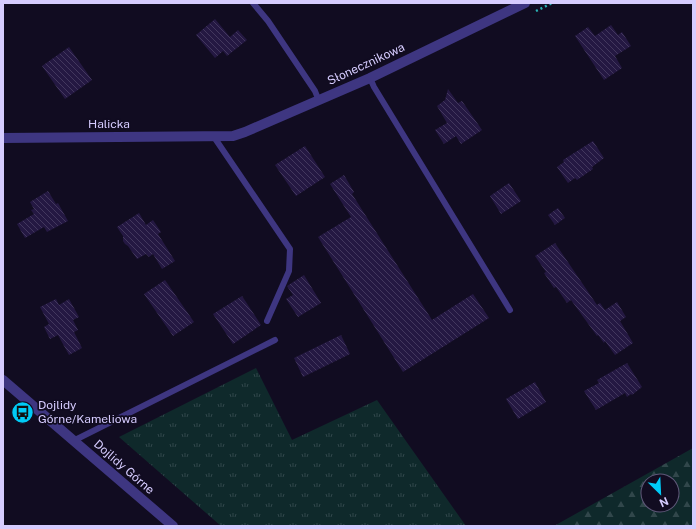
<svg xmlns="http://www.w3.org/2000/svg" width="696" height="529" viewBox="0 0 696 529" font-family="'Public Sans',sans-serif">
  <style>
    .grass { fill: url(#grass-tufts) }
    .forest { fill: url(#forest-firs); fill-rule: evenodd }
    .building { fill: url(#building-back-hatch) }
    .lines { fill: none; stroke-linecap: round; stroke-linejoin: round }
    .path { stroke: #2ab2b5; stroke-width: 2.5; stroke-dasharray: 2 3; stroke-linecap: butt }
    .lane { stroke: #3e3681; stroke-width: 6 }
    .street { stroke: #3e3681; stroke-width: 10 }
    .labels { text-anchor: middle; stroke-width: 3.5; stroke-linejoin: round; paint-order: stroke }
    .street-label { font-size: 12px; fill: #d6ccff; stroke: #110c21 }
    .poi-label { font-size: 12px; fill: #d6ccff; stroke: #110c21; text-anchor: start }
  </style>
  <defs>
    <pattern id="grass-tufts" width="24" height="20" patternUnits="userSpaceOnUse"><rect width="24" height="20" fill="#0f292b"/><path d="M3 7l-1-3M5 7V3M7 7l1-3M15 17l-1-3M17 17v-4M19 17l1-3" fill="none" stroke="#31474b"/></pattern>
    <pattern id="forest-firs" width="22" height="20" patternUnits="userSpaceOnUse"><rect width="22" height="20" fill="#0f292b"/><path d="M5 1l3.5 6h-7zM16 11l3.5 6h-7z" fill="#31474b"/></pattern>
    <pattern id="building-back-hatch" width="6" height="6" patternUnits="userSpaceOnUse"><rect width="6" height="6" fill="#241842"/><path d="M-1 5l2 2M0 0l6 6M5-1l2 2" fill="none" stroke="#43385e"/></pattern>
  </defs>
  <rect width="100%" height="100%" fill="#110c21"/>
  <path class="grass" d="M 256,368 L 292,440 L 377,400 L 466,526 L 221,526 L 119,437 Z"/>
  <path class="forest" d="M 693,448 L 693,526 L 554,526 ZM 648,481 L 672,481 L 672,505 L 648,505 Z"/>
  <g class="building">
    <path d="M 215,19 L 230,37 L 238,30 L 247,40 L 227,56 L 223,51 L 215,58 L 196,35 Z"/>
    <path d="M 611,25 L 618,35 L 622,32 L 631,46 L 615,56 L 622,68 L 604,80 L 575,36 L 588,27 L 595,36 Z"/>
    <path d="M 69,47 L 92,80 L 65,99 L 42,66 Z"/>
    <path d="M 448,89 L 458,103 L 462,101 L 482,130 L 461,144 L 456,136 L 444,144 L 435,130 L 447,123 L 437,106 L 445,100 Z"/>
    <path d="M 593,141 L 604,158 L 592,167 L 593,169 L 577,180 L 575,178 L 568,183 L 557,167 L 564,162 L 563,160 Z"/>
    <path d="M 305,146 L 325,177 L 296,196 L 275,165 Z"/>
    <path d="M 344,175 L 354,192 L 352,194 L 432,320 L 473,294 L 489,318 L 403,372 L 318,237 L 351,217 L 330,184 Z"/>
    <path d="M 509,183 L 521,201 L 501,214 L 490,196 Z"/>
    <path d="M 48,191 L 56,204 L 58,203 L 68,221 L 47,232 L 44,227 L 25,238 L 17,224 L 34,214 L 31,210 L 34,209 L 30,202 Z"/>
    <path d="M 558,208 L 565,218 L 555,225 L 548,215 Z"/>
    <path d="M 139,213 L 146,225 L 153,220 L 161,232 L 158,234 L 175,261 L 162,269 L 153,254 L 149,257 L 146,254 L 137,259 L 128,246 L 125,244 L 123,241 L 123,236 L 117,227 Z"/>
    <path d="M 555,243 L 597,305 L 600,303 L 605,310 L 617,302 L 626,317 L 620,321 L 633,343 L 615,355 L 605,341 L 604,343 L 598,335 L 597,336 L 571,300 L 567,303 L 556,287 L 554,288 L 544,273 L 546,272 L 535,256 Z"/>
    <path d="M 304,275 L 321,303 L 298,317 L 286,299 L 293,295 L 287,286 Z"/>
    <path d="M 165,280 L 194,322 L 173,336 L 144,294 Z"/>
    <path d="M 242,296 L 261,325 L 233,344 L 213,314 Z"/>
    <path d="M 56,299 L 59,305 L 69,299 L 79,317 L 73,320 L 78,330 L 74,332 L 82,348 L 69,355 L 58,335 L 50,339 L 44,327 L 49,324 L 40,307 Z"/>
    <path d="M 341,335 L 350,354 L 303,377 L 294,358 Z"/>
    <path d="M 627,363 L 642,387 L 632,395 L 631,394 L 627,397 L 625,393 L 596,410 L 584,391 L 599,383 L 597,380 Z"/>
    <path d="M 535,382 L 546,402 L 518,419 L 506,399 Z"/>
  </g>
  <g class="lines">
    <path class="path" d="M 536,11 L 552,3"/>
    <g class="lane">
      <path d="M 253,3 L 268,21 L 315,91 L 319,101"/>
      <path d="M 370,78 L 374,87 L 510,310"/>
      <path d="M 214,137 L 290,249 L 289,271 L 267,321"/>
      <path d="M 73,441 L 275,340"/>
    </g>
    <g class="street">
      <path d="M 3,138 L 233,136 L 245,132 L 370,78 L 525,3"/>
      <path d="M 3,380 L 173,526"/>
    </g>
  </g>
  <defs>
    <symbol id="bus-disc" viewBox="-11 -11 22 22"><circle r="9.5" fill="#00cbf7" stroke="#110c21"/><path d="M-5-6H5V4H4V6H2V4H-2V6H-4V4H-5ZM-3.5-4V0h7V-4ZM-3.5 1.2v1.5H-2V1.2ZM2 1.2v1.5H3.5V1.2Z" fill="#111"/></symbol>
  </defs>
  <g fill-rule="evenodd">
    <use href="#bus-disc" x="10" y="400" width="25" height="25"/>
  </g>
  <g class="labels">
    <g class="street-label">
      <text transform="translate(366 64) rotate(-25)" y="4">Słonecznikowa</text>
      <text x="109" y="128">Halicka</text>
      <text transform="translate(124 467) rotate(41)" y="4">Dojlidy Górne</text>
    </g>
    <g class="poi-label">
      <text x="38" y="409">Dojlidy<tspan x="38" dy="14">Górne/Kameliowa</tspan></text>
    </g>
  </g>
  <rect width="696" height="529" fill="none" stroke="#d6ccff" stroke-width="8"/>
  <g transform="translate(660 493) rotate(156)"><circle r="19" fill="#110c21" stroke="#60597a"/>
  <path d="M0-3L7 15L0 10L-7 15Z" fill="#00cbf7"/>
  <text y="-6" font-size="11" font-weight="bold" text-anchor="middle" fill="#d6ccff">N</text>
  </g>
</svg>
